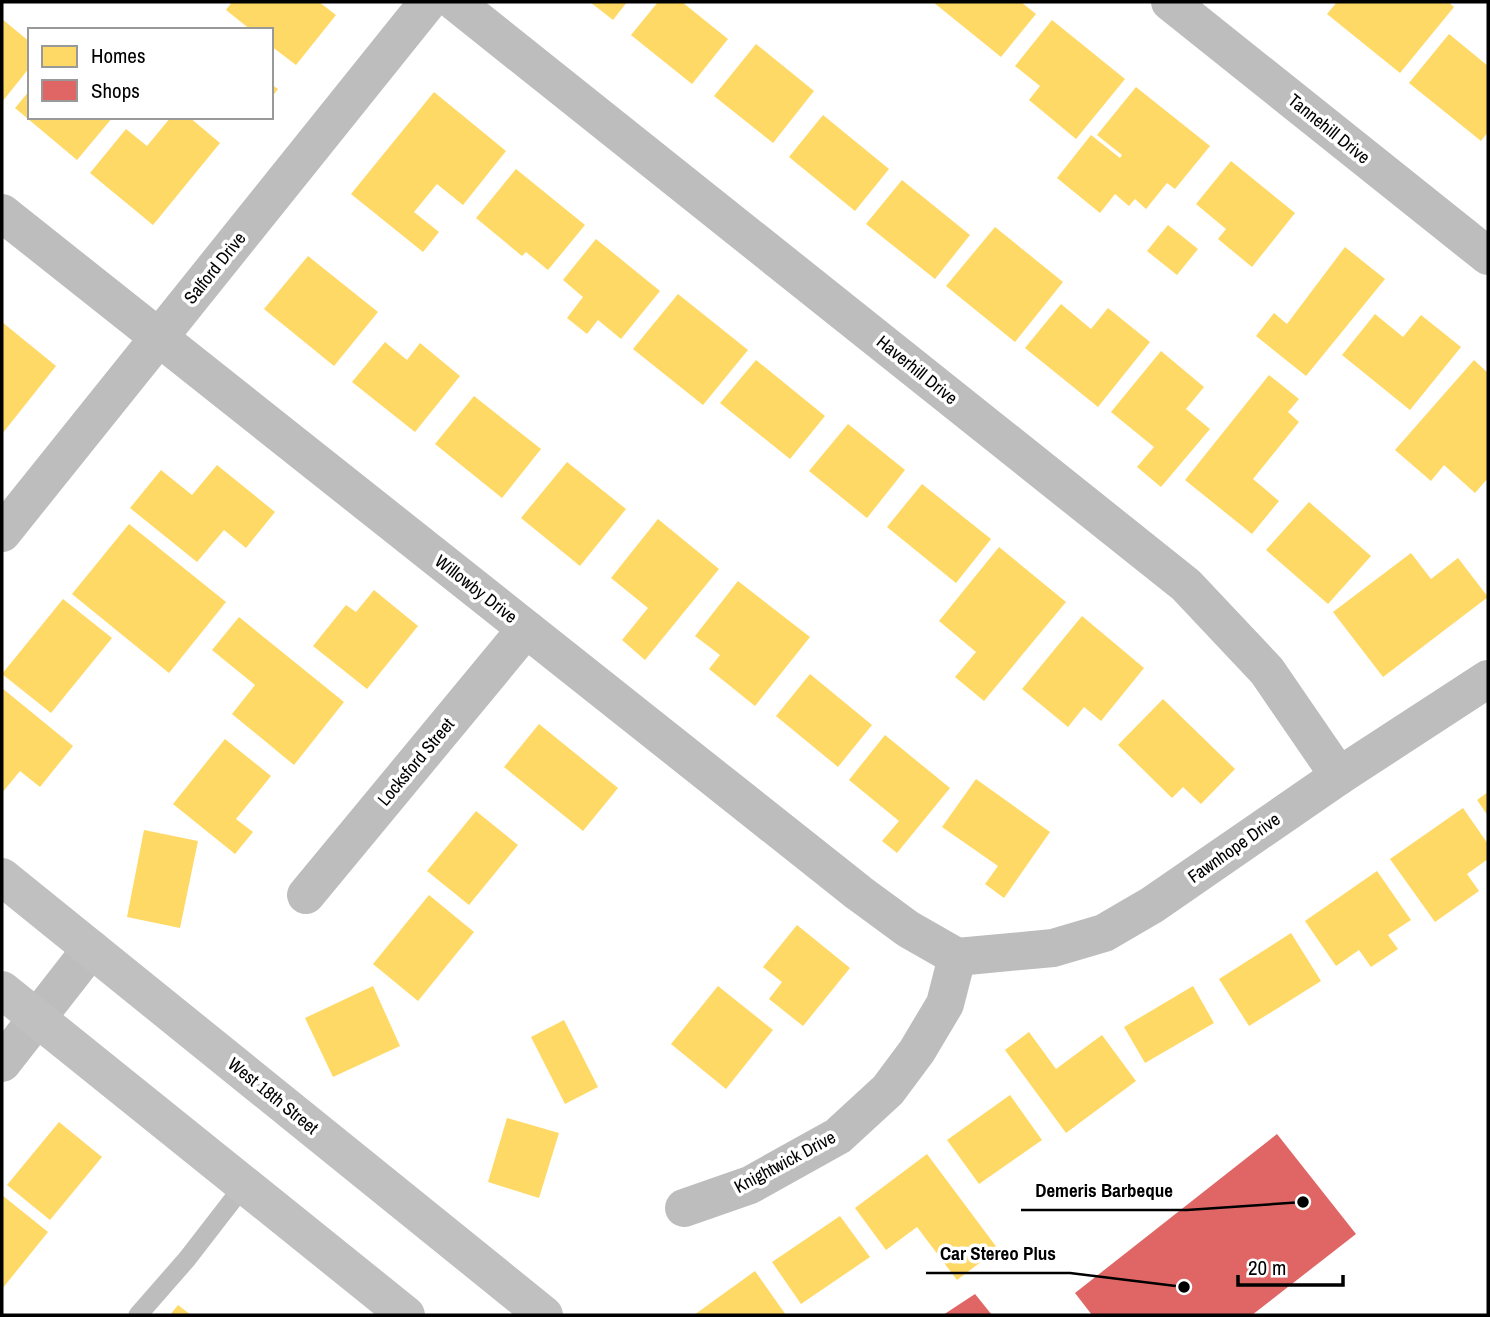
<svg xmlns="http://www.w3.org/2000/svg" width="1490" height="1317" viewBox="0 0 1490 1317" font-family="'Archivo Narrow',sans-serif">
  <style>
    .homes { fill: #ffd966 }
    .shops { fill: #e06666 }
    .lines { fill: none; stroke-linecap: round; stroke-linejoin: round }
    .lane { stroke: #bdbdbd; stroke-width: 19 }
    .street { stroke: #bdbdbd; stroke-width: 38 }
    .secondary { stroke: #c0c0c0; stroke-width: 38 }
    .labels { text-anchor: middle; stroke-width: 7; stroke-linejoin: round; paint-order: stroke }
    .street-label { font-size: 18px; fill: #000; stroke: #fff }
    .leader { fill: none; stroke: #000; stroke-width: 2.5 }
    .callout-dot { fill: #000; stroke: #fff; stroke-width: 2.5 }
    .callout-label { font-size: 19px; text-anchor: middle; font-weight: bold; fill: #000; stroke: #fff; stroke-width: 7; stroke-linejoin: round; paint-order: stroke }
  </style>
  <rect width="100%" height="100%" fill="#fff"/>
  <g class="homes">
    <path d="M 232,2 L 319,2 L 336,15 L 296,65 L 271,46 L 271,30 L 251,30 L 226,10 Z"/>
    <path d="M 590,2 L 627,2 L 613,20 Z"/>
    <path d="M 658,2 L 682,2 L 728,39 L 692,84 L 631,35 Z"/>
    <path d="M 933,2 L 1021,2 L 1036,14 L 1001,57 Z"/>
    <path d="M 1337,2 L 1448,2 L 1454,7 L 1400,73 L 1327,14 Z"/>
    <path d="M 2,19 L 30,42 L 30,67 L 2,102 Z"/>
    <path d="M 1052,20 L 1125,79 L 1076,139 L 1029,100 L 1040,86 L 1015,66 Z"/>
    <path d="M 1449,34 L 1488,66 L 1488,132 L 1481,141 L 1409,83 Z"/>
    <path d="M 756,44 L 814,91 L 773,143 L 714,96 Z"/>
    <path d="M 271,84 L 278,89 L 271,98 Z"/>
    <path d="M 1136,87 L 1210,146 L 1175,189 L 1167,183 L 1146,209 L 1135,199 L 1129,206 L 1115,194 L 1100,213 L 1057,178 L 1091,135 L 1120,158 L 1122,155 L 1097,135 Z"/>
    <path d="M 30,90 L 30,117 L 113,117 L 77,160 L 15,108 Z"/>
    <path d="M 434,92 L 506,151 L 463,205 L 437,184 L 414,212 L 439,232 L 423,252 L 351,194 Z"/>
    <path d="M 823,115 L 889,169 L 855,211 L 789,157 Z"/>
    <path d="M 171,117 L 189,117 L 220,143 L 153,225 L 90,173 L 126,129 L 147,146 Z"/>
    <path d="M 1231,161 L 1295,213 L 1252,267 L 1218,239 L 1226,229 L 1196,204 Z"/>
    <path d="M 516,169 L 585,225 L 548,270 L 526,252 L 522,256 L 476,218 Z"/>
    <path d="M 902,180 L 970,235 L 935,279 L 866,224 Z"/>
    <path d="M 1168,225 L 1198,249 L 1177,275 L 1147,251 Z"/>
    <path d="M 995,227 L 1063,282 L 1015,342 L 946,286 Z"/>
    <path d="M 596,239 L 660,291 L 621,339 L 598,320 L 587,334 L 567,318 L 583,297 L 563,280 Z"/>
    <path d="M 1345,247 L 1385,279 L 1306,376 L 1256,336 L 1274,313 L 1287,324 Z"/>
    <path d="M 308,256 L 378,312 L 334,366 L 264,309 Z"/>
    <path d="M 678,294 L 748,350 L 703,405 L 633,349 Z"/>
    <path d="M 1061,304 L 1091,329 L 1108,308 L 1150,342 L 1098,407 L 1025,348 Z"/>
    <path d="M 1375,314 L 1403,337 L 1421,315 L 1461,347 L 1410,410 L 1342,355 Z"/>
    <path d="M 2,322 L 56,366 L 2,434 Z"/>
    <path d="M 385,342 L 407,360 L 420,343 L 460,376 L 415,432 L 352,382 Z"/>
    <path d="M 1161,351 L 1204,387 L 1186,409 L 1210,429 L 1161,487 L 1137,467 L 1154,447 L 1111,412 Z"/>
    <path d="M 756,360 L 825,416 L 790,459 L 720,403 Z"/>
    <path d="M 1474,360 L 1488,373 L 1488,478 L 1475,493 L 1444,465 L 1431,481 L 1395,450 Z"/>
    <path d="M 1269,375 L 1299,399 L 1288,412 L 1299,422 L 1253,479 L 1279,501 L 1252,534 L 1185,480 Z"/>
    <path d="M 474,396 L 541,449 L 502,498 L 435,444 Z"/>
    <path d="M 848,424 L 905,470 L 867,518 L 809,471 Z"/>
    <path d="M 567,462 L 626,509 L 580,566 L 521,518 Z"/>
    <path d="M 217,465 L 275,512 L 246,548 L 224,530 L 197,562 L 130,508 L 161,470 L 192,495 Z"/>
    <path d="M 922,484 L 991,539 L 956,583 L 887,527 Z"/>
    <path d="M 1309,502 L 1371,556 L 1328,604 L 1266,550 Z"/>
    <path d="M 658,519 L 719,569 L 645,660 L 622,640 L 648,608 L 611,578 Z"/>
    <path d="M 129,524 L 226,602 L 169,673 L 72,594 Z"/>
    <path d="M 999,547 L 1066,602 L 984,701 L 955,677 L 976,652 L 939,621 Z"/>
    <path d="M 1411,553 L 1431,579 L 1458,558 L 1488,597 L 1383,677 L 1333,612 Z"/>
    <path d="M 738,581 L 810,637 L 755,706 L 709,669 L 720,655 L 695,636 Z"/>
    <path d="M 374,590 L 418,626 L 367,689 L 313,646 L 346,605 L 356,612 Z"/>
    <path d="M 63,599 L 112,638 L 51,713 L 2,674 Z"/>
    <path d="M 1082,616 L 1144,668 L 1101,721 L 1084,707 L 1068,727 L 1022,689 Z"/>
    <path d="M 239,617 L 344,702 L 294,765 L 232,714 L 255,685 L 212,650 Z"/>
    <path d="M 810,674 L 872,725 L 838,767 L 776,716 Z"/>
    <path d="M 2,688 L 73,746 L 40,787 L 20,771 L 2,793 Z"/>
    <path d="M 1163,699 L 1235,769 L 1201,804 L 1183,787 L 1172,798 L 1118,745 Z"/>
    <path d="M 539,724 L 618,788 L 583,831 L 504,767 Z"/>
    <path d="M 885,735 L 950,788 L 897,853 L 882,841 L 899,821 L 849,780 Z"/>
    <path d="M 225,739 L 271,776 L 236,819 L 253,832 L 235,854 L 173,804 Z"/>
    <path d="M 976,779 L 1050,832 L 1004,898 L 985,884 L 998,866 L 942,827 Z"/>
    <path d="M 1488,792 L 1488,816 L 1477,800 Z"/>
    <path d="M 1463,808 L 1488,844 L 1488,859 L 1467,874 L 1479,891 L 1435,922 L 1390,859 Z"/>
    <path d="M 476,811 L 518,845 L 469,905 L 427,871 Z"/>
    <path d="M 144,830 L 198,841 L 180,928 L 127,917 Z"/>
    <path d="M 1377,871 L 1411,920 L 1388,935 L 1398,949 L 1371,967 L 1359,950 L 1336,966 L 1305,921 Z"/>
    <path d="M 429,895 L 474,932 L 418,1001 L 373,964 Z"/>
    <path d="M 797,925 L 850,968 L 803,1026 L 769,999 L 782,982 L 763,967 Z"/>
    <path d="M 1291,933 L 1321,981 L 1249,1026 L 1219,979 Z"/>
    <path d="M 373,986 L 400,1046 L 333,1077 L 305,1018 Z"/>
    <path d="M 718,986 L 773,1030 L 726,1089 L 671,1044 Z"/>
    <path d="M 1193,986 L 1214,1023 L 1145,1063 L 1124,1027 Z"/>
    <path d="M 564,1020 L 598,1087 L 565,1104 L 531,1037 Z"/>
    <path d="M 1029,1032 L 1056,1069 L 1102,1035 L 1136,1081 L 1066,1133 L 1005,1050 Z"/>
    <path d="M 1010,1095 L 1042,1140 L 979,1184 L 947,1140 Z"/>
    <path d="M 507,1118 L 559,1133 L 539,1198 L 488,1182 Z"/>
    <path d="M 59,1122 L 102,1157 L 50,1220 L 7,1185 Z"/>
    <path d="M 927,1154 L 998,1249 L 957,1280 L 917,1227 L 886,1250 L 855,1208 Z"/>
    <path d="M 2,1195 L 48,1232 L 2,1289 Z"/>
    <path d="M 840,1216 L 870,1257 L 801,1304 L 772,1262 Z"/>
    <path d="M 755,1271 L 786,1315 L 694,1315 Z"/>
    <path d="M 178,1305 L 191,1315 L 170,1315 Z"/>
  </g>
  <g class="shops">
    <path d="M 1277,1134 L 1356,1234 L 1252,1315 L 1092,1315 L 1075,1293 Z"/>
    <path d="M 975,1294 L 992,1315 L 943,1315 Z"/>
  </g>
  <g class="lines">
    <path class="lane" d="M 138,1315 L 187,1259 L 245,1184"/>
    <g class="street">
      <path d="M 455,2 L 1186,585 L 1267,671 L 1339,776"/>
      <path d="M 1170,2 L 1488,256"/>
      <path d="M 2,213 L 859,893 L 908,929 L 957,957"/>
      <path d="M 2,533 L 428,2"/>
      <path d="M 306,895 L 526,629"/>
      <path d="M 957,957 L 1053,948 L 1104,933 L 1152,905 L 1339,776 L 1488,679"/>
      <path d="M 2,1063 L 91,949"/>
      <path d="M 684,1208 L 750,1185 L 838,1136 L 888,1090 L 917,1051 L 945,1004 L 957,957"/>
    </g>
    <g class="secondary">
      <path d="M 2,877 L 544,1315"/>
      <path d="M 2,990 L 406,1315"/>
    </g>
  </g>
  <g class="labels">
    <g class="street-label">
      <text transform="translate(1329 129) rotate(39)" y="6">Tannehill Drive</text>
      <text transform="translate(215 268) rotate(-51)" y="6">Salford Drive</text>
      <text transform="translate(917 370) rotate(39)" y="6">Haverhill Drive</text>
      <text transform="translate(476 589) rotate(38)" y="6">Willowby Drive</text>
      <text transform="translate(416 762) rotate(-50)" y="6">Locksford Street</text>
      <text transform="translate(1234 848) rotate(-35)" y="6">Fawnhope Drive</text>
      <text transform="translate(273 1096) rotate(39)" y="6">West 18th Street</text>
      <text transform="translate(785 1162) rotate(-28)" y="6">Knightwick Drive</text>
    </g>
  </g>
  <path class="leader" d="M1303 1202L1187 1210H1021M1184 1287L1070 1273H926"/>
  <g class="callout-dot">
    <circle cx="1303" cy="1202" r="7"/>
    <circle cx="1184" cy="1287" r="7"/>
  </g>
  <g class="callout-label">
    <text x="1104" y="1197">Demeris Barbeque</text>
    <text x="998" y="1260">Car Stereo Plus</text>
  </g>
  <rect width="1490" height="1317" fill="none" stroke="#000000" stroke-width="7"/>
  <rect x="28" y="28" width="245" height="91" fill="#ffffff" stroke="#999999" stroke-width="2"/>
  <rect x="42" y="46" width="35" height="21" fill="#ffd966" stroke="#999999" stroke-width="2"/>
  <text x="91" y="63" font-size="21" fill="#000000">Homes</text>
  <rect x="42" y="80" width="35" height="21" fill="#e06666" stroke="#999999" stroke-width="2"/>
  <text x="91" y="98" font-size="21" fill="#000000">Shops</text>
  <path d="M1238 1275v10h105v-10" fill="none" stroke="#000000" stroke-width="3.5"/>
  <text x="1248" y="1275" font-size="21" fill="#000000" stroke="#ffffff" stroke-width="5" paint-order="stroke">20 m</text>
</svg>
